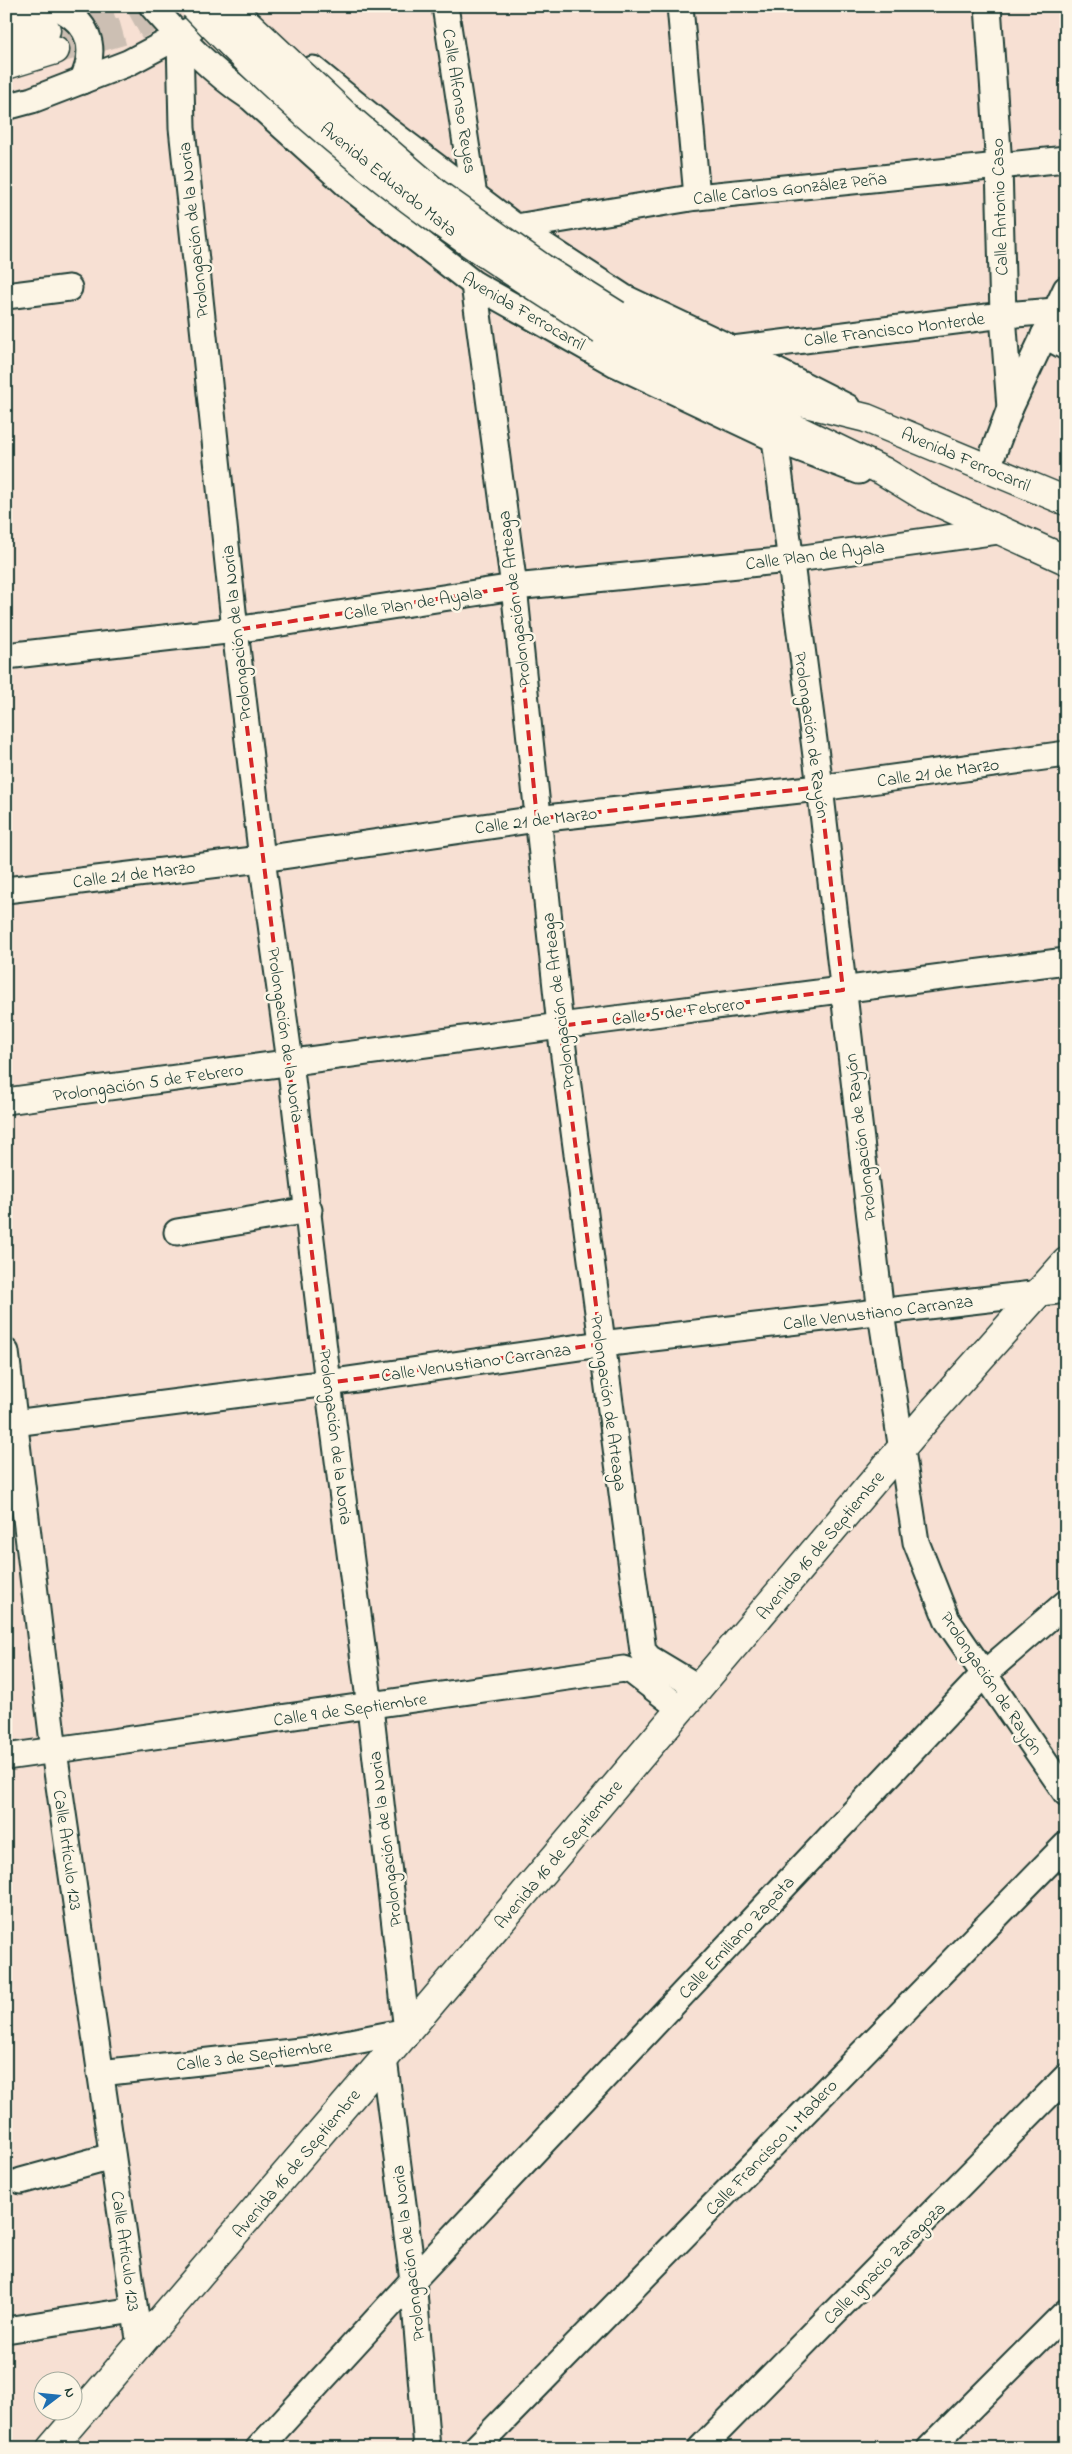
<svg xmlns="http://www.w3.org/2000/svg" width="1072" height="2454" viewBox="0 0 1072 2454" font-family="'Indie Flower',sans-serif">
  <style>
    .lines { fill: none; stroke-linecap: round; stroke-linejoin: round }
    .major-tunnel { stroke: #ccbfb3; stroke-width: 28; stroke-dasharray: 28 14; stroke-linecap: butt }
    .minor-casing { stroke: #1f3d34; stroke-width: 29 }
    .major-casing { stroke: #1f3d34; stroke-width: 31 }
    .minor { stroke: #fcf5e5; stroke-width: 25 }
    .major { stroke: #fcf5e5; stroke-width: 28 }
    .major-bridge-casing { stroke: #1f3d34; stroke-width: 31; stroke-linecap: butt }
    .major-bridge { stroke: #fcf5e5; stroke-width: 28 }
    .marked { fill: none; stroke: #d62828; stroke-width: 4; stroke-dasharray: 10 6; stroke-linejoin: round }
    .labels { text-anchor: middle; stroke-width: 5; stroke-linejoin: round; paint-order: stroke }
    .street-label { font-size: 18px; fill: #1f3d34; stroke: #fcf5e5 }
  </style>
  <rect width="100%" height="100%" fill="#f7e0d3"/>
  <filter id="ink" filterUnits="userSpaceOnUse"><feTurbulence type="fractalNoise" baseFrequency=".02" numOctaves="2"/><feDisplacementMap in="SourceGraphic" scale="10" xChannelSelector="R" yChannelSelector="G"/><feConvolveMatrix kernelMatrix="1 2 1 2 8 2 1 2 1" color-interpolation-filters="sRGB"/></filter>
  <g filter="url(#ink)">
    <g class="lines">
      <g class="major-tunnel">
        <path d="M 46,30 L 121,12 L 131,6"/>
        <path d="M 55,50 L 130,29 L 172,6"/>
      </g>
      <defs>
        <g id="minor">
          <path d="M 53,6 C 88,20 99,46 82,81"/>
          <path d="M 152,6 C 182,40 213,73 251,98 L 352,189 L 474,284 L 616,364 L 775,439 L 859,471"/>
          <path d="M 445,6 L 474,196"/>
          <path d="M 680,6 L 697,197"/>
          <path d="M 988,6 L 999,166 L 1003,315 L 1010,408"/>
          <path d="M 6,24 L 51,6"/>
          <path d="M 313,69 L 385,128 L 516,227 L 623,297 L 733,349 L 847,407"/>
          <path d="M 6,107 L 32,100 L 128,63 L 192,29"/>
          <path d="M 516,227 L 697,197 L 1066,159"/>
          <path d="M 474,284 L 514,587 L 560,1026 L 643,1651 L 649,1658 L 699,1688"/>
          <path d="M 6,296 L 69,288"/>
          <path d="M 1044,335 L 1066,347"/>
          <path d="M 733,349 L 1003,315 L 1055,311"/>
          <path d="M 775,439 L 820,787 L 881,1313 L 916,1542 L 947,1620 L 1066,1793"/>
          <path d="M 988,467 L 1010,408 L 1066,289"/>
          <path d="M 6,656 L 235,630 L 514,587 L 789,560 L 998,531"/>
          <path d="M 6,890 L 262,859 L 537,819 L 827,787 L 1066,754"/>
          <path d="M 6,1101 L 560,1026 L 1066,961"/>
          <path d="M 177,1232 L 309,1210"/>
          <path d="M 6,1352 L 54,1751 L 140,2346"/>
          <path d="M 6,1424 L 328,1383 L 601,1344 L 1066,1290"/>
          <path d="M 6,1757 L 624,1669 L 633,1672 L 681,1709"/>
          <path d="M 384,2059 L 413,2280 L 427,2448"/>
          <path d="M 100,2073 L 309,2050 L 407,2031 L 370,1707 L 328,1383 L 290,1062 L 262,859 L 235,630 L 182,128 L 180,38"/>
          <path d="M 21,2181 L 112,2156"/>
          <path d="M 6,2330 L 134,2310"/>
          <path d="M 259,2448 L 413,2280 L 985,1673 L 1066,1603"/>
          <path d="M 476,2448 L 1066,1845"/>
          <path d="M 701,2448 L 1066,2077"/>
          <path d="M 930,2448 L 1066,2312"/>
        </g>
        <g id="major">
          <path d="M 6,43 L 46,30"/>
          <path d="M 6,65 L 55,50"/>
          <path d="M 617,315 L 705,364 L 789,399 L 866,418 L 1066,501"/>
          <path d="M 602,330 L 761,412 L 883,471 L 924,496 L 1066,560"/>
          <path d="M 51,2448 L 384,2059 L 933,1411 L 1066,1262"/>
        </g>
      </defs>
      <use href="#minor" class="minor-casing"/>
      <use href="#major" class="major-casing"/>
      <use href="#minor" class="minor"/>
      <use href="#major" class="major"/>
      <defs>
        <g id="major-bridge">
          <path d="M 194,6 C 274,90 368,172 463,238 C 508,270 556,299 602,330"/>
          <path d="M 229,6 L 345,115 L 437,194 L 542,268 L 617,315"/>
        </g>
      </defs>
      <use href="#major-bridge" class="major-bridge-casing"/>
      <use href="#major-bridge" class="major-bridge"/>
    </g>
  </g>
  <path class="marked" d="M 514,587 L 537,819 L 820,787 L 843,990 L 560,1026 L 601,1344 L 328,1383 L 235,630 Z"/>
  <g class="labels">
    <g class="street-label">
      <text transform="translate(460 101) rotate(81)" y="6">Calle Alfonso Reyes</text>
      <text transform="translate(389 179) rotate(39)" y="6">Avenida Eduardo Mata</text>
      <text transform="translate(790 188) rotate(-6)" y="6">Calle Carlos González Peña</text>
      <text transform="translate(999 207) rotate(-92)" y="6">Calle Antonio Caso</text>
      <text transform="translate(193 230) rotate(-96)" y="6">Prolongación de la Noria</text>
      <text transform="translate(524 311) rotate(30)" y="6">Avenida Ferrocarril</text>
      <text transform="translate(894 329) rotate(-7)" y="6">Calle Francisco Monterde</text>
      <text transform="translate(966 459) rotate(23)" y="6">Avenida Ferrocarril</text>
      <text transform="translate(815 555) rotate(-7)" y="6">Calle Plan de Ayala</text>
      <text transform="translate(514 599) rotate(-97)" y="6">Prolongación de Arteaga</text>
      <text transform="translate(413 603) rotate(-9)" y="6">Calle Plan de Ayala</text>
      <text transform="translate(236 633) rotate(-96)" y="6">Prolongación de la Noria</text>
      <text transform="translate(812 735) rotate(82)" y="6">Prolongación de Rayón</text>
      <text transform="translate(938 772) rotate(-8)" y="6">Calle 21 de Marzo</text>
      <text transform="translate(536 820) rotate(-7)" y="6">Calle 21 de Marzo</text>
      <text transform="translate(134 874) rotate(-7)" y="6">Calle 21 de Marzo</text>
      <text transform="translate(558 1001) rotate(-97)" y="6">Prolongación de Arteaga</text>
      <text transform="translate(678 1011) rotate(-7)" y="6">Calle 5 de Febrero</text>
      <text transform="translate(286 1035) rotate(82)" y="6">Prolongación de la Noria</text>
      <text transform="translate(148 1082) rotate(-8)" y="6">Prolongación 5 de Febrero</text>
      <text transform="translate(860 1137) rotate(-97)" y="6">Prolongación de Rayón</text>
      <text transform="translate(878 1312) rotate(-7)" y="6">Calle Venustiano Carranza</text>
      <text transform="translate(476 1362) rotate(-8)" y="6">Calle Venustiano Carranza</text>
      <text transform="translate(609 1403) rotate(82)" y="6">Prolongación de Arteaga</text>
      <text transform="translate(336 1437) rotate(83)" y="6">Prolongación de la Noria</text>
      <text transform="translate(820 1545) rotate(-50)" y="6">Avenida 16 de Septiembre</text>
      <text transform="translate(992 1683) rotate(56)" y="6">Prolongación de Rayón</text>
      <text transform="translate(350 1709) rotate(-8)" y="6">Calle 9 de Septiembre</text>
      <text transform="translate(385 1839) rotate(-97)" y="6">Prolongación de la Noria</text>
      <text transform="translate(68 1850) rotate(82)" y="6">Calle Artículo 123</text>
      <text transform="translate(558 1854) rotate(-50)" y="6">Avenida 16 de Septiembre</text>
      <text transform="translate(736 1937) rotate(-47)" y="6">Calle Emiliano Zapata</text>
      <text transform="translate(254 2055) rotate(-7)" y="6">Calle 3 de Septiembre</text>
      <text transform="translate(771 2147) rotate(-46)" y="6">Calle Francisco I. Madero</text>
      <text transform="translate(296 2163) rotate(-50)" y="6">Avenida 16 de Septiembre</text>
      <text transform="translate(126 2251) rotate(82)" y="6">Calle Artículo 123</text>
      <text transform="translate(408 2253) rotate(-97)" y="6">Prolongación de la Noria</text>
      <text transform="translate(884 2263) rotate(-45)" y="6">Calle Ignacio Zaragoza</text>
    </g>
  </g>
  <rect width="1072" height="2454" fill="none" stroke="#fcf5e5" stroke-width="25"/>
  <rect x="12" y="12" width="1047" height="2429" fill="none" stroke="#1f3d34" stroke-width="2" filter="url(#ink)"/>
  <g transform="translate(58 2396) rotate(74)"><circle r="24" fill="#fcf5e5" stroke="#a4ab9e"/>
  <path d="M0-4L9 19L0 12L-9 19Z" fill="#1f6fb2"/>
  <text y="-8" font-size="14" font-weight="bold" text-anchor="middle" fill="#1f3d34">N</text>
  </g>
</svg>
